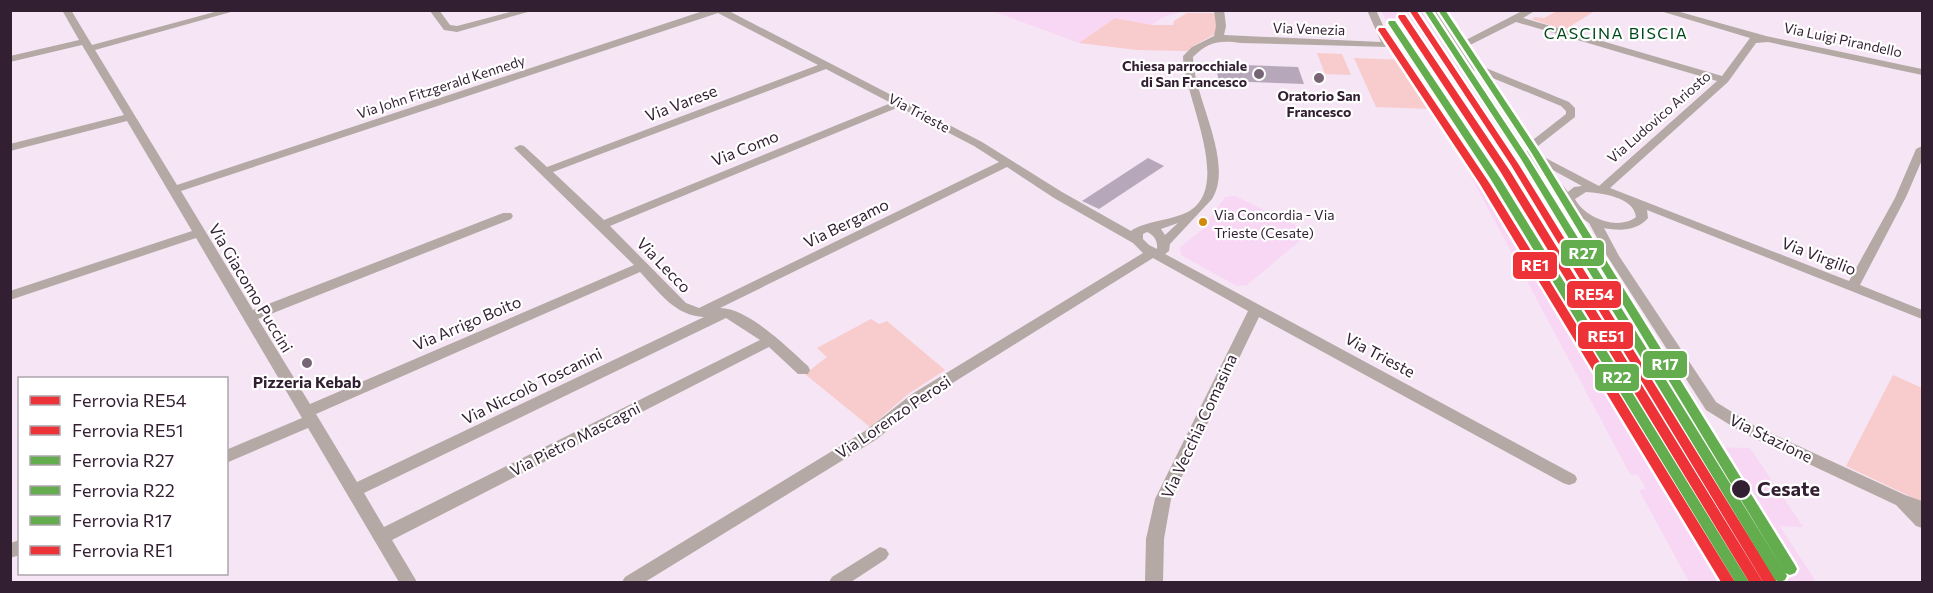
<svg xmlns="http://www.w3.org/2000/svg" width="1933" height="593" viewBox="0 0 1933 593" font-family="Commissioner,sans-serif">
  <style>
    .built { fill: #f8d7f5 }
    .green { fill: #f8cbcc }
    .building { fill: #b6a7bb }
    .lines { fill: none; stroke-linecap: round; stroke-linejoin: round }
    .minor { fill: #b4a9a4; fill-rule: evenodd }
    .rail-1-casing { stroke: #fff; stroke-width: 5 }
    .rail-2-casing { stroke: #fff; stroke-width: 5 }
    .rail-3-casing { stroke: #fff; stroke-width: 5 }
    .rail-4-casing { stroke: #fff; stroke-width: 5 }
    .rail-5-casing { stroke: #fff; stroke-width: 5 }
    .rail-6-casing { stroke: #fff; stroke-width: 5 }
    .rail-1 { fill: #ee3338; fill-rule: evenodd }
    .rail-2 { fill: #ee3338; fill-rule: evenodd }
    .rail-3 { fill: #64ad4e; fill-rule: evenodd }
    .rail-4 { fill: #64ad4e; fill-rule: evenodd }
    .rail-5 { fill: #64ad4e; fill-rule: evenodd }
    .rail-6 { fill: #ee3338; fill-rule: evenodd }
    .poi-dot { fill: #776475; stroke: #fff; stroke-width: 2 }
    .bus-dot { fill: #d08b0a; stroke: #fff; stroke-width: 2 }
    .stop-dot { fill: #321f31; stroke: #fff; stroke-width: 2 }
    .labels { text-anchor: middle; stroke-width: 4.5; stroke-linejoin: round; paint-order: stroke }
    .far-street-label { font-size: 14px; fill: #321f31; stroke: #fff }
    .far-poi-label { font-size: 14px; font-weight: bold; fill: #321f31; stroke: #fff; text-anchor: end }
    .bus-label { font-size: 14px; fill: #321f31; stroke: #fff; text-anchor: start }
    .far-quarter-label { font-size: 16px; letter-spacing: 1.5px; fill: #01491b; stroke: #fff }
    .street-label { font-size: 16px; fill: #321f31; stroke: #fff }
    .poi-label { font-size: 16px; font-weight: bold; fill: #321f31; stroke: #fff }
    .near-stop-label { font-size: 20px; font-weight: bold; fill: #321f31; stroke: #fff; text-anchor: start }
    .line-badge { stroke: #fff; stroke-width: 2 }
    .badge-label { font-size: 16px; text-anchor: middle; font-weight: bold; fill: #fff }
  </style>
  <rect width="100%" height="100%" fill="#f6e5f4"/>
  <g class="built">
    <path d="M 992,11 L 1183,11 L 1163,17 L 1152,25 L 1115,18 L 1079,43 Z"/>
    <path d="M 1381,11 L 1422,11 L 1528,168 L 1706,447 L 1750,448 L 1803,527 L 1780,526 L 1816,582 L 1689,582 L 1639,490 L 1646,489 L 1638,475 L 1630,474 L 1407,57 L 1411,57 L 1410,55 L 1405,54 Z"/>
    <path d="M 1235,196 L 1305,230 L 1307,235 L 1247,285 L 1237,286 L 1181,255 L 1180,247 L 1204,228 L 1225,197 Z"/>
  </g>
  <g class="green">
    <path d="M 1557,11 L 1595,11 L 1564,30 L 1532,19 L 1535,17 L 1544,18 Z"/>
    <path d="M 1187,13 L 1216,13 L 1217,33 L 1193,46 L 1188,51 L 1137,50 L 1079,43 L 1115,18 L 1152,25 L 1173,25 L 1174,21 Z"/>
    <path d="M 1317,53 L 1342,54 L 1351,75 L 1325,74 Z"/>
    <path d="M 1354,58 L 1406,60 L 1431,109 L 1376,107 Z"/>
    <path d="M 871,319 L 879,324 L 887,321 L 945,370 L 908,394 L 870,427 L 805,374 L 827,357 L 817,348 Z"/>
    <path d="M 1893,375 L 1922,388 L 1922,502 L 1846,466 Z"/>
  </g>
  <g class="building">
    <path d="M 1215,64 L 1298,67 L 1304,84 L 1219,81 Z"/>
    <path d="M 1148,158 L 1164,166 L 1099,209 L 1082,201 Z"/>
  </g>
  <g class="lines">
    <g class="minor">
      <path d="M 62,10 L 71,10 L 92,45 L 222,10 L 238,10 L 95,50 L 177,185 L 706,10 L 727,10 L 982,142 L 1062,192 L 1131,231 C 1143,221 1177,220 1191,210 C 1232,182 1183,94 1183,56 L 1192,47 L 1214,36 L 1216,26 L 1214,10 L 1224,10 L 1226,26 L 1224,35 L 1381,42 L 1367,10 L 1376,10 L 1392,45 L 1390,47 L 1241,43 C 1220,40 1209,41 1193,57 C 1193,96 1235,162 1212,199 L 1170,244 L 1169,251 L 1165,254 L 1575,475 L 1577,479 L 1575,483 L 1569,485 L 1563,483 L 1259,317 L 1171,499 L 1164,539 L 1163,582 L 1145,582 L 1146,539 L 1155,499 L 1248,311 L 1153,258 L 922,402 L 877,439 L 645,582 L 622,582 L 625,577 L 865,431 L 912,394 L 1143,253 L 1133,243 L 1054,198 L 1007,167 L 720,308 C 748,308 787,347 808,366 L 810,370 L 808,374 L 798,374 L 769,347 L 392,540 L 417,582 L 399,582 L 308,428 L 226,463 L 226,450 L 302,418 L 196,238 L 10,300 L 10,291 L 192,231 L 127,121 L 10,151 L 10,144 L 124,115 L 82,45 L 10,62 L 10,56 L 79,40 ZM 718,13 L 818,65 L 547,167 L 524,146 L 520,145 L 514,148 L 634,265 L 310,404 L 258,319 L 511,219 L 513,216 L 511,213 L 503,213 L 253,310 L 181,191 ZM 826,69 L 891,103 L 604,220 L 553,172 ZM 899,107 L 974,146 L 999,162 L 699,308 L 686,303 L 610,226 ZM 1178,223 L 1165,235 L 1161,229 ZM 1147,232 C 1154,235 1158,241 1157,249 L 1149,245 L 1143,239 L 1143,234 ZM 640,272 C 659,292 675,316 704,317 L 357,482 L 316,414 ZM 726,318 L 760,340 L 384,527 L 364,493 Z"/>
      <path d="M 439,10 L 450,25 L 457,26 L 518,10 L 535,10 L 457,32 L 444,30 L 430,11 Z"/>
      <path d="M 1432,10 L 1441,10 L 1462,42 L 1524,10 L 1536,10 L 1523,18 L 1722,76 L 1750,38 L 1657,10 L 1673,10 L 1766,36 L 1922,69 L 1922,75 L 1768,42 L 1756,43 L 1728,82 L 1610,188 L 1849,281 L 1895,198 L 1916,149 L 1922,146 L 1922,160 L 1906,197 L 1860,285 L 1922,310 L 1922,319 L 1647,210 L 1648,218 C 1637,231 1620,231 1604,228 L 1619,256 L 1716,402 L 1753,425 L 1905,495 L 1922,501 L 1922,528 L 1916,526 L 1896,505 L 1743,433 L 1706,410 L 1607,256 L 1589,223 L 1569,209 L 1526,154 L 1529,143 L 1566,114 L 1566,111 L 1561,106 L 1473,70 L 1441,27 ZM 1516,22 L 1717,81 L 1599,186 L 1538,154 L 1538,146 L 1575,117 L 1575,108 L 1569,102 L 1481,66 L 1466,47 ZM 1549,168 L 1582,186 L 1574,187 L 1568,192 ZM 1586,192 C 1601,193 1634,197 1636,217 C 1618,231 1585,218 1575,199 Z"/>
      <path d="M 20,540 L 20,555 L 10,558 L 10,543 Z"/>
      <path d="M 880,547 L 886,549 L 889,554 L 886,559 L 851,582 L 829,582 L 832,577 Z"/>
    </g>
    <defs>
      <path id="rail-1" d="M 1409,10 L 1416,10 L 1519,165 L 1777,582 L 1763,582 L 1511,165 Z"/>
      <path id="rail-2" d="M 1399,15 L 1405,15 L 1510,171 L 1763,582 L 1749,582 L 1500,171 L 1398,17 Z"/>
      <path id="rail-3" d="M 1424,10 L 1431,10 L 1529,159 L 1785,572 L 1787,576 L 1785,580 L 1780,582 L 1775,580 L 1521,159 Z"/>
      <path id="rail-4" d="M 1389,21 L 1395,21 L 1500,178 L 1749,582 L 1735,582 L 1490,178 L 1388,23 Z"/>
      <path id="rail-5" d="M 1438,10 L 1445,10 L 1539,152 L 1795,565 L 1797,569 L 1795,573 L 1790,575 L 1785,573 L 1531,152 Z"/>
      <path id="rail-6" d="M 1379,28 L 1385,28 L 1490,184 L 1735,582 L 1721,582 L 1480,184 L 1378,30 Z"/>
    </defs>
    <use href="#rail-1" class="rail-1-casing"/>
    <use href="#rail-2" class="rail-2-casing"/>
    <use href="#rail-3" class="rail-3-casing"/>
    <use href="#rail-4" class="rail-4-casing"/>
    <use href="#rail-5" class="rail-5-casing"/>
    <use href="#rail-6" class="rail-6-casing"/>
    <use href="#rail-1" class="rail-1"/>
    <use href="#rail-2" class="rail-2"/>
    <use href="#rail-3" class="rail-3"/>
    <use href="#rail-4" class="rail-4"/>
    <use href="#rail-5" class="rail-5"/>
    <use href="#rail-6" class="rail-6"/>
  </g>
  <g class="poi-dot">
    <circle cx="1259" cy="74" r="6"/>
    <circle cx="1319" cy="78" r="6"/>
    <circle cx="307" cy="363" r="6"/>
  </g>
  <circle class="bus-dot" cx="1203" cy="222" r="5"/>
  <circle class="stop-dot" cx="1741" cy="489" r="10"/>
  <g class="labels">
    <g class="far-street-label">
      <text transform="translate(1309 29) rotate(2)" y="5">Via Venezia</text>
      <text transform="translate(1843 40) rotate(12)" y="5">Via Luigi Pirandello</text>
      <text transform="translate(441 87) rotate(-18)" y="5">Via John Fitzgerald Kennedy</text>
      <text transform="translate(919 113) rotate(28)" y="5">Via Trieste</text>
      <text transform="translate(1659 117) rotate(-41)" y="5">Via Ludovico Ariosto</text>
    </g>
    <g class="far-poi-label">
      <text x="1247" y="71">Chiesa parrocchiale<tspan x="1247" dy="16">di San Francesco</tspan></text>
      <text x="1319" y="101" text-anchor="middle">Oratorio San<tspan x="1319" dy="16">Francesco</tspan></text>
    </g>
    <g class="bus-label">
      <text x="1214" y="220">Via Concordia - Via<tspan x="1214" dy="18">Trieste (Cesate)</tspan></text>
    </g>
    <g class="far-quarter-label">
      <text x="1616" y="39">CASCINA BISCIA</text>
    </g>
    <g class="street-label">
      <text transform="translate(681 103) rotate(-21)" y="6">Via Varese</text>
      <text transform="translate(745 148) rotate(-22)" y="6">Via Como</text>
      <text transform="translate(846 223) rotate(-26)" y="6">Via Bergamo</text>
      <text transform="translate(1819 256) rotate(21)" y="6">Via Virgilio</text>
      <text transform="translate(664 265) rotate(46)" y="6">Via Lecco</text>
      <text transform="translate(251 288) rotate(59)" y="6">Via Giacomo Puccini</text>
      <text transform="translate(467 323) rotate(-23)" y="6">Via Arrigo Boito</text>
      <text transform="translate(1380 355) rotate(28)" y="6">Via Trieste</text>
      <text transform="translate(532 386) rotate(-26)" y="6">Via Niccolò Toscanini</text>
      <text transform="translate(893 417) rotate(-34)" y="6">Via Lorenzo Perosi</text>
      <text transform="translate(1199 426) rotate(-65)" y="6">Via Vecchia Comasina</text>
      <text transform="translate(1771 438) rotate(26)" y="6">Via Stazione</text>
      <text transform="translate(575 439) rotate(-27)" y="6">Via Pietro Mascagni</text>
    </g>
    <g class="poi-label">
      <text x="307" y="388">Pizzeria Kebab</text>
    </g>
    <g class="near-stop-label">
      <text x="1757" y="496">Cesate</text>
    </g>
  </g>
  <g class="line-badge">
    <rect x="1560" y="239" width="45" height="28" rx="6" fill="#64ad4e"/>
    <rect x="1512" y="251" width="46" height="29" rx="6" fill="#ee3338"/>
    <rect x="1566" y="280" width="56" height="29" rx="6" fill="#ee3338"/>
    <rect x="1577" y="321" width="57" height="29" rx="6" fill="#ee3338"/>
    <rect x="1642" y="350" width="46" height="29" rx="6" fill="#64ad4e"/>
    <rect x="1594" y="363" width="46" height="29" rx="6" fill="#64ad4e"/>
  </g>
  <g class="badge-label">
    <text x="1583" y="259">R27</text>
    <text x="1535" y="271">RE1</text>
    <text x="1594" y="300">RE54</text>
    <text x="1606" y="342">RE51</text>
    <text x="1665" y="370">R17</text>
    <text x="1617" y="383">R22</text>
  </g>
  <rect width="1933" height="593" fill="none" stroke="#321f31" stroke-width="24"/>
  <rect x="18" y="377" width="210" height="198" fill="#ffffff" stroke="#ada5ad" stroke-width="1.5"/>
  <rect x="30" y="396" width="30" height="9" fill="#ee3338" stroke="#ada5ad" stroke-width="1.5"/>
  <text x="72" y="407" font-size="18" fill="#321f31">Ferrovia RE54</text>
  <rect x="30" y="426" width="30" height="9" fill="#ee3338" stroke="#ada5ad" stroke-width="1.5"/>
  <text x="72" y="437" font-size="18" fill="#321f31">Ferrovia RE51</text>
  <rect x="30" y="456" width="30" height="9" fill="#64ad4e" stroke="#ada5ad" stroke-width="1.5"/>
  <text x="72" y="467" font-size="18" fill="#321f31">Ferrovia R27</text>
  <rect x="30" y="486" width="30" height="9" fill="#64ad4e" stroke="#ada5ad" stroke-width="1.5"/>
  <text x="72" y="497" font-size="18" fill="#321f31">Ferrovia R22</text>
  <rect x="30" y="516" width="30" height="9" fill="#64ad4e" stroke="#ada5ad" stroke-width="1.5"/>
  <text x="72" y="527" font-size="18" fill="#321f31">Ferrovia R17</text>
  <rect x="30" y="546" width="30" height="9" fill="#ee3338" stroke="#ada5ad" stroke-width="1.5"/>
  <text x="72" y="557" font-size="18" fill="#321f31">Ferrovia RE1</text>
</svg>
